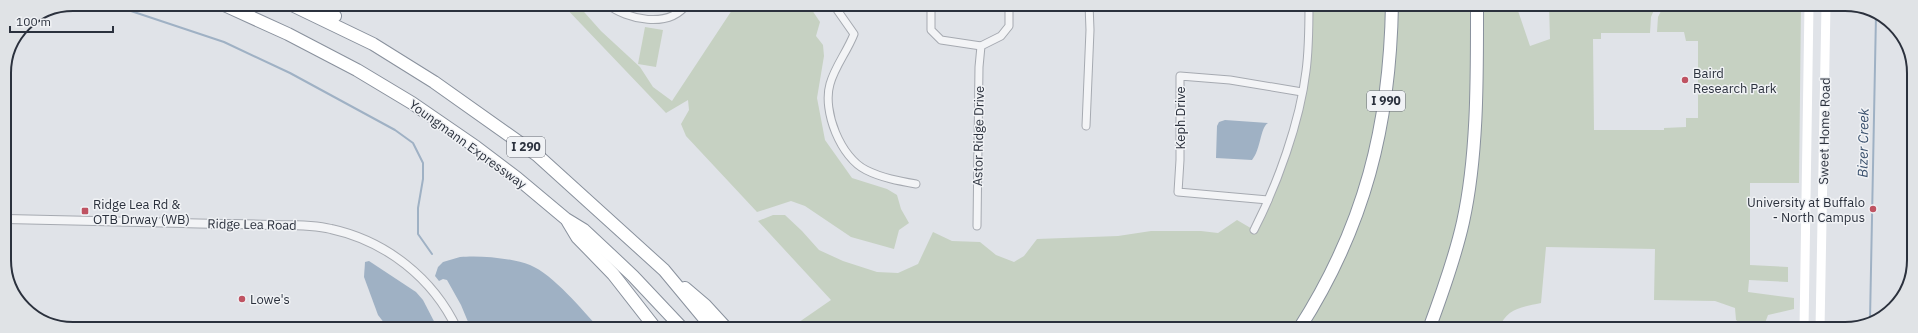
<svg xmlns="http://www.w3.org/2000/svg" width="1918" height="333" viewBox="0 0 1918 333" font-family="'IBM Plex Sans',sans-serif">
  <style>
    .green { fill: #c6d1c2 }
    .water { fill: #9fb1c4 }
    .lines { fill: none; stroke-linecap: round; stroke-linejoin: round }
    .stream { stroke: #9fb1c4; stroke-width: 2 }
    .minor-casing { stroke: #a6aab1; stroke-width: 9 }
    .tertiary-casing { stroke: #a6aab1; stroke-width: 10 }
    .motorway-casing { stroke: #89919d; stroke-width: 14 }
    .minor { stroke: #f3f4f6; stroke-width: 7 }
    .tertiary { stroke: #f3f4f6; stroke-width: 8 }
    .secondary { stroke: #fff; stroke-width: 9 }
    .motorway { stroke: #fff; stroke-width: 12 }
    .poi-dot { fill: #bf5362; stroke: #f0f2f5; stroke-width: 1.5 }
    .labels { text-anchor: middle; stroke-width: 3; stroke-linejoin: round; paint-order: stroke }
    .shield { fill: #f0f2f5; stroke: #666b74; stroke-width: 1 }
    .shield-label { font-size: 12px; font-weight: bold; fill: #2b313d }
    .poi-label { font-size: 13px; fill: #2b313d; stroke: #f0f2f5; text-anchor: start }
    .street-label { font-size: 13px; fill: #2b313d; stroke: #f0f2f5 }
    .water-label { font-size: 14px; font-style: italic; fill: #39506d; stroke: #f0f2f5 }
    .rim { fill: none; stroke: #2b313d; stroke-width: 2 }
  </style>
  <rect width="100%" height="100%" fill="#e0e3e8"/>
  <g class="green">
    <path d="M 562,4 L 577,4 L 601,31 L 640,67 L 653,87 L 672,101 L 736,4 L 808,4 L 820,22 L 816,36 L 823,45 L 824,56 L 817,98 L 825,140 L 852,178 L 887,189 L 897,195 L 901,209 L 909,223 L 899,230 L 894,249 L 851,237 L 805,206 L 791,201 L 757,212 L 686,136 L 681,124 L 689,110 L 688,100 L 666,113 Z"/>
    <path d="M 1309,4 L 1516,5 L 1530,46 L 1550,39 L 1549,5 L 1656,5 L 1651,17 L 1650,33 L 1601,33 L 1601,39 L 1593,39 L 1594,130 L 1664,130 L 1664,128 L 1686,127 L 1686,118 L 1698,118 L 1698,41 L 1686,41 L 1684,32 L 1657,32 L 1658,17 L 1664,5 L 1801,5 L 1799,183 L 1750,183 L 1750,265 L 1788,267 L 1788,282 L 1749,280 L 1748,292 L 1794,298 L 1794,309 L 1768,315 L 1765,323 L 1754,321 L 1743,325 L 1736,320 L 1735,308 L 1715,301 L 1654,300 L 1655,249 L 1546,247 L 1541,303 C 1522,307 1506,308 1499,329 L 789,329 L 831,300 L 758,221 L 773,215 L 785,215 L 802,231 L 819,250 L 843,261 L 877,272 L 898,273 L 918,264 L 933,232 L 952,241 L 980,242 L 996,255 L 1014,262 L 1024,256 L 1037,239 L 1118,236 L 1151,231 L 1201,231 L 1218,233 L 1237,220 L 1254,230 L 1268,200 L 1302,92 Z"/>
    <path d="M 645,27 L 663,30 L 656,67 L 638,64 Z"/>
  </g>
  <g class="water">
    <path d="M 1225,120 L 1268,123 C 1260,128 1261,149 1252,160 L 1216,158 L 1217,126 L 1219,122 Z"/>
    <path d="M 460,257 C 479,255 512,258 530,265 C 554,275 582,310 600,329 L 471,329 L 461,305 L 447,280 L 443,279 L 439,281 L 435,276 L 438,267 L 443,262 Z"/>
    <path d="M 369,261 L 416,292 L 423,300 L 438,329 L 388,328 L 378,315 L 364,277 L 365,262 Z"/>
  </g>
  <g class="lines">
    <g class="stream">
      <path d="M 110,4 L 224,42 L 290,73 L 395,130 L 413,143 L 423,163 L 423,179 L 418,208 L 418,234 L 432,254"/>
      <path d="M 1870,320 L 1876,15"/>
    </g>
    <defs>
      <g id="minor">
        <path d="M 607,4 C 627,20 669,29 687,4"/>
        <path d="M 833,4 L 854,34 C 847,52 835,66 830,84 C 822,111 841,158 866,170 C 882,178 899,181 916,184"/>
        <path d="M 931,4 L 931,30 L 941,40 L 981,46"/>
        <path d="M 1086,126 L 1090,30 L 1089,4"/>
        <path d="M 1268,200 L 1178,192 L 1180,160 L 1180,76 L 1230,80 L 1302,92"/>
        <path d="M 977,226 L 979,67 L 981,46 L 1001,36 L 1009,26 L 1009,4"/>
        <path d="M 1254,230 C 1277,185 1300,122 1306,71 C 1309,49 1309,27 1309,4"/>
      </g>
      <path id="tertiary" d="M 6,219 C 65,220 124,222 184,223 C 216,224 248,224 280,225 C 297,225 315,225 331,229 C 386,241 433,278 457,329"/>
      <g id="motorway">
        <path d="M 222,4 L 288,34 L 357,70 L 412,103 L 476,147 L 517,178 L 566,219 L 584,230 L 633,276 L 683,329"/>
        <path d="M 290,4 L 373,44 L 434,82 L 537,155 L 664,270 L 713,329"/>
        <path d="M 311,4 L 335,16"/>
        <path d="M 568,222 L 577,237 L 613,274 L 656,329"/>
        <path d="M 685,288 L 705,305 L 727,329"/>
        <path d="M 1299,329 C 1365,226 1390,125 1392,4"/>
        <path d="M 1429,329 C 1442,294 1455,258 1463,222 C 1478,154 1477,74 1477,4"/>
      </g>
    </defs>
    <use href="#minor" class="minor-casing"/>
    <use href="#tertiary" class="tertiary-casing"/>
    <use href="#motorway" class="motorway-casing"/>
    <use href="#minor" class="minor"/>
    <use href="#tertiary" class="tertiary"/>
    <g class="secondary">
      <path d="M 1804,329 L 1809,5"/>
      <path d="M 1820,329 L 1826,5"/>
    </g>
    <use href="#motorway" class="motorway"/>
  </g>
  <g class="poi-dot">
    <circle cx="1685" cy="80" r="4"/>
    <circle cx="1873" cy="209" r="4"/>
    <rect x="81" y="207" width="8" height="8" rx="2"/>
    <circle cx="242" cy="299" r="4"/>
  </g>
  <g class="labels">
    <g class="shield">
      <rect x="1367" y="91" width="38" height="20" rx="3"/>
      <rect x="507" y="137" width="38" height="20" rx="3"/>
    </g>
    <g class="shield-label">
      <text x="1386" y="105">I 990</text>
      <text x="526" y="151">I 290</text>
    </g>
    <g class="poi-label">
      <text x="1693" y="78">Baird<tspan x="1693" dy="15">Research Park</tspan></text>
      <text x="1865" y="207" text-anchor="end">University at Buffalo<tspan x="1865" dy="15">- North Campus</tspan></text>
      <text x="93" y="209">Ridge Lea Rd &amp;<tspan x="93" dy="15">OTB Drway (WB)</tspan></text>
      <text x="250" y="304">Lowe's</text>
    </g>
    <g class="street-label">
      <text transform="translate(1180 118) rotate(-90)" y="5">Keph Drive</text>
      <text transform="translate(1824 131) rotate(-89)" y="5">Sweet Home Road</text>
      <text transform="translate(978 136) rotate(-89)" y="5">Astor Ridge Drive</text>
      <text transform="translate(468 144) rotate(36)" y="5">Youngmann Expressway</text>
      <text transform="translate(252 224) rotate(1)" y="5">Ridge Lea Road</text>
    </g>
    <g class="water-label">
      <text transform="translate(1863 143) rotate(-89)" y="5">Bizer Creek</text>
    </g>
  </g>
  <path d="M0 0H1918V333H0ZM73 11H1845A62 62 0 0 1 1907 73V260A62 62 0 0 1 1845 322H73A62 62 0 0 1 11 260V73A62 62 0 0 1 73 11Z" fill="#e0e3e6" fill-rule="evenodd"/>
  <path class="rim" d="M73 11H1845A62 62 0 0 1 1907 73V260A62 62 0 0 1 1845 322H73A62 62 0 0 1 11 260V73A62 62 0 0 1 73 11Z"/>
  <path d="M10 26v6h103v-6" fill="none" stroke="#2b313d" stroke-width="2"/>
  <text x="16" y="26" font-size="12" fill="#2b313d" stroke="#f0f2f5" stroke-width="3" paint-order="stroke">100 m</text>
</svg>
